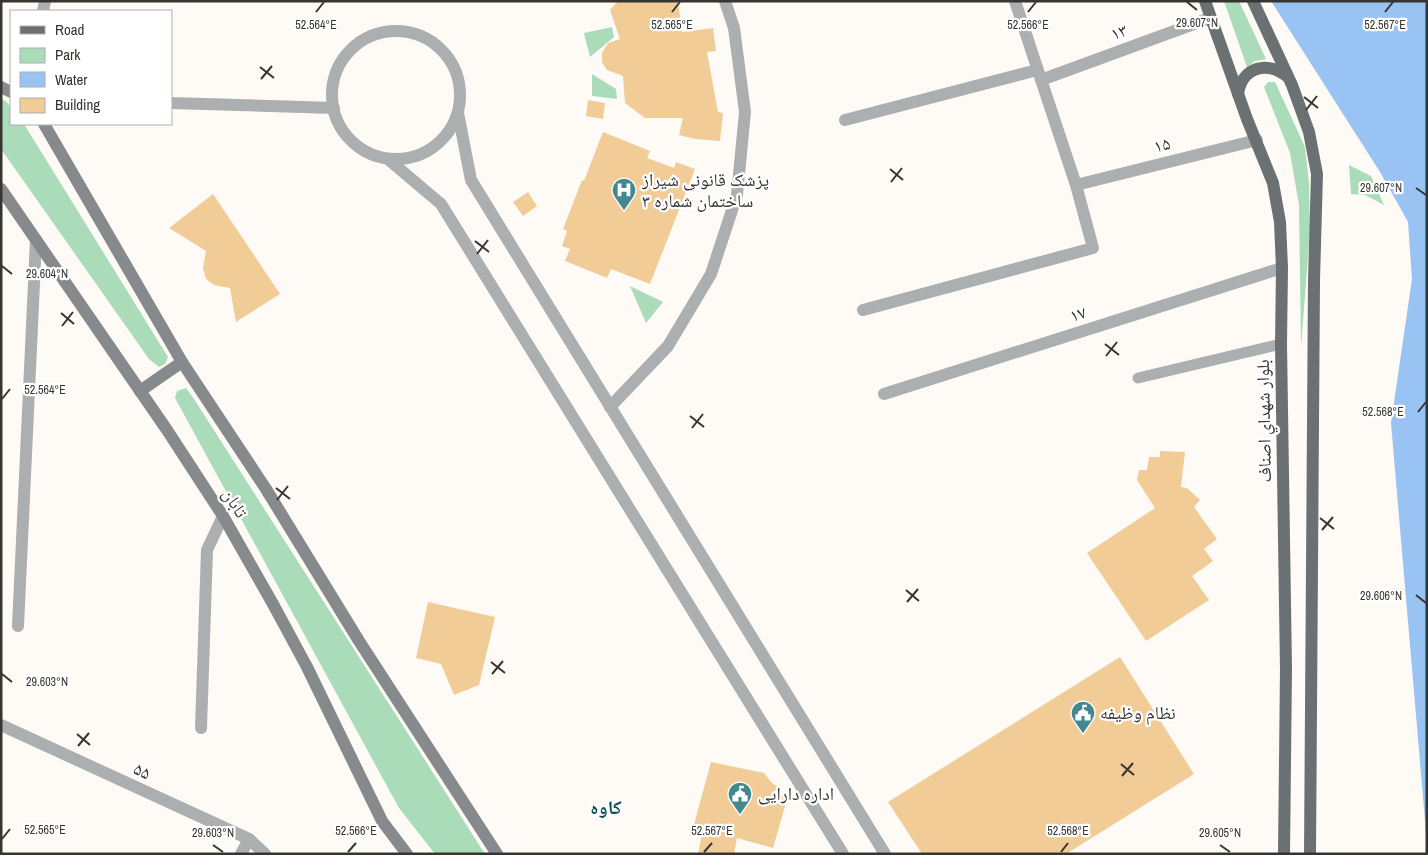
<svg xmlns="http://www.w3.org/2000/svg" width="1428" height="855" viewBox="0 0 1428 855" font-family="'Archivo Narrow','Noto Naskh Arabic',sans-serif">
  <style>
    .green { fill: #aadcba }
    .water { fill: #98c3f2 }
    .building { fill: #f2cc96 }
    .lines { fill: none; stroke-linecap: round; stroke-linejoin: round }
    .lane { stroke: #acafb0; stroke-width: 11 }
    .street { stroke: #acafb0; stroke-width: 12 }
    .secondary { stroke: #868a8c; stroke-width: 12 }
    .primary { stroke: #6b7073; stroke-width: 12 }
    .ticks { fill: none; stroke: #363532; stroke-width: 2 }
    .labels { text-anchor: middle; stroke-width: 4.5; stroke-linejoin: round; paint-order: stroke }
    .street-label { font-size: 18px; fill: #363532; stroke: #fff }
    .poi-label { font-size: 18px; fill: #363532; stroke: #fff; text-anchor: start }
    .neighbourhood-label { font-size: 19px; font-weight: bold; fill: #0e4d52; stroke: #fff }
    .ticks-label { font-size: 12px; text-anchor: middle; fill: #363532; stroke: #fff; stroke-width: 4.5; stroke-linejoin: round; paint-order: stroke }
  </style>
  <rect width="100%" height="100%" fill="#fefaf5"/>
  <g class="green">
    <path d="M 1224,1 L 1239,1 L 1266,59 L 1255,61 L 1247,67 Z"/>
    <path d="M 612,27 L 614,37 L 590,57 L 584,33 Z"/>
    <path d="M 592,74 L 616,89 L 617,99 L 592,96 Z"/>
    <path d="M 1268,82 L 1275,82 L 1305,147 L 1309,183 L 1310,231 L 1301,347 L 1299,205 L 1290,153 L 1264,87 Z"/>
    <path d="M 1,99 C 13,103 11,113 11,124 L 24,124 L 168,357 L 165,364 L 159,367 L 149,359 L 1,149 Z"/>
    <path d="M 1349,165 L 1371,176 L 1384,205 L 1365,195 L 1351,194 Z"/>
    <path d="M 630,286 L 663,302 L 646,323 Z"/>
    <path d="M 186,388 L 194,399 L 485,854 L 435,854 L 399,808 L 175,398 L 177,391 Z"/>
  </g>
  <path class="water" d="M 1271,1 L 1427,1 L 1427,844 L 1391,423 L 1412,279 L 1408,222 L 1380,172 Z"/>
  <g class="building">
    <path d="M 618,1 L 678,1 L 682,32 L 713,28 L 716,51 L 707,52 L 718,112 L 723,113 L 720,141 L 695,139 L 679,135 L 683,118 L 645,118 L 625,103 L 623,76 L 607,70 L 602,62 L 602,53 L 608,43 L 620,39 L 610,10 Z"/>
    <path d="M 588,100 L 605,103 L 603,119 L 586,116 Z"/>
    <path d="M 603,132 L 650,151 L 647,158 L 674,168 L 676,162 L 695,169 L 650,284 L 611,269 L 607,278 L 565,261 L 570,249 L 562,246 L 567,231 L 563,229 L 582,180 L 584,181 Z"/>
    <path d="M 528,192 L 537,206 L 523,216 L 513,202 Z"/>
    <path d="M 213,194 L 280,294 L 236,322 L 230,288 L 214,285 L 206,279 L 203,268 L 206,251 L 169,228 Z"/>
    <path d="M 1160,451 L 1185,452 L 1181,487 L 1187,488 L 1200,500 L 1194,507 L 1217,539 L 1204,549 L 1213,561 L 1192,576 L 1209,600 L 1146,641 L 1087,553 L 1155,508 L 1137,480 L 1139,470 L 1147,470 L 1149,457 L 1160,457 Z"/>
    <path d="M 428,602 L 495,617 L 479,685 L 454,695 L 441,664 L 416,658 Z"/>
    <path d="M 1120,657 L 1194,774 L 1066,854 L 922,854 L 888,802 Z"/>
    <path d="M 711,762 L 764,773 L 772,783 L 779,788 L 786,803 L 773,848 L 737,838 L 734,854 L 698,854 L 703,830 L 693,828 Z"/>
  </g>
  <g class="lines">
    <path class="lane" d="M 1138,378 L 1281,344"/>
    <g class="street">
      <path d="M 43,11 L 45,1"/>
      <circle cx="396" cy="95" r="64"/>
      <path d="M 1041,80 L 1210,18"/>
      <path d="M 171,103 L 334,108"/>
      <path d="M 458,113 L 471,180 L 885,854"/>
      <path d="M 845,120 L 1037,70"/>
      <path d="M 389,160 L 441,204 L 843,854"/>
      <path d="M 1076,185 L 1257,140"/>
      <path d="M 863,310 L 1093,248 L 1076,185 L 1015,1"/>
      <path d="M 884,394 L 1282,268"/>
      <path d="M 610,407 L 668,346 L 711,274 L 737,195 L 745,112 L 734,28 L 725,1"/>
      <path d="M 18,626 L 36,240"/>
      <path d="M 1,725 L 249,839 L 265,854"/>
      <path d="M 201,728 L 207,550 L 223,516"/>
      <path d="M 241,854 L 249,839"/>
    </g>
    <g class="secondary">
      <path d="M 1,87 L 11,92"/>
      <path d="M 44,124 L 182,362 L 266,489 L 359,641 L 497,854"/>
      <path d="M 1,189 L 167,430 L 223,516 L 273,604 L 307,667 L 382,821 L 407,854"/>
      <path d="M 140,391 L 182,362"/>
    </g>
    <g class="primary">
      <path d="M 1205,1 L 1247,119 L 1273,183 L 1280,222 L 1282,268 L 1281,344 L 1286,669 L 1284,854"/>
      <path d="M 1253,1 L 1292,85 L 1309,132 L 1317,174 L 1314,280 L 1310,854"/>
      <path d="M 1238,94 C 1242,67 1267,60 1288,77"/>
    </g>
  </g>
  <path class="ticks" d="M 1187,2 L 1197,10M 316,12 L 324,2M 672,12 L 680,2M 1028,12 L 1036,2M 1385,12 L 1393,2M 260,67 L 274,78M 261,79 L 272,66M 1304,97 L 1318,108M 1306,110 L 1317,96M 890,169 L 903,180M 891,182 L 902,168M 1416,188 L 1426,195M 475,241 L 489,252M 477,254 L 488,240M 2,266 L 12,274M 61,313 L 74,324M 62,326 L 73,312M 1105,344 L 1119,355M 1106,356 L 1117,342M 2,399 L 10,389M 1418,412 L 1426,402M 690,416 L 704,427M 692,428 L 703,414M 276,488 L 290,499M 277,500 L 288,486M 1320,518 L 1334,529M 1322,530 L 1333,517M 906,590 L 919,601M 1416,595 L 1426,603M 907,602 L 918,589M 491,662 L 505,673M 2,674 L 12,682M 492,674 L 503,661M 77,734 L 90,745M 78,746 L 89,733M 1121,764 L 1134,775M 1122,776 L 1133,763M 2,839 L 10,829M 213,845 L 223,852M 1220,845 L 1230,852M 348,852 L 356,843M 704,852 L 712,843M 1061,852 L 1068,843"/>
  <defs>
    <symbol id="hospital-pin" viewBox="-11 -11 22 30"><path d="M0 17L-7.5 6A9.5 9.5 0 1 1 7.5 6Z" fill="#41888f" stroke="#fff"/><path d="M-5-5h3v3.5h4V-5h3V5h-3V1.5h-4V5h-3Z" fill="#fff"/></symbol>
    <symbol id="civic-pin" viewBox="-11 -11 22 30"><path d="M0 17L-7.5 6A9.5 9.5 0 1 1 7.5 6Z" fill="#41888f" stroke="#fff"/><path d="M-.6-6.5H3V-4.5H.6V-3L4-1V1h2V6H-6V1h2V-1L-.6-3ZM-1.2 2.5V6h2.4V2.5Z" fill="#fff"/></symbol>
  </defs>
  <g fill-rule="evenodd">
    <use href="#hospital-pin" x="610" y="176" width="28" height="38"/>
    <use href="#civic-pin" x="1069" y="699" width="28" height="38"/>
    <use href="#civic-pin" x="726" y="780" width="28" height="38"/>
  </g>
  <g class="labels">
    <g class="street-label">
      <text transform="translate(1119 32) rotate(-20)" y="6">۱۳</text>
      <text transform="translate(1162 145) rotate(-14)" y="6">۱۵</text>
      <text transform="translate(1078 314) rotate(-18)" y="6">۱۷</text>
      <text transform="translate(1264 421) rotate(-91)" y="6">بلوار شهداي اصناف</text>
      <text transform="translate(235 503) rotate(58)" y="6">تابان</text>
      <text transform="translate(142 771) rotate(25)" y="6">۵۵</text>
    </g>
    <g class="poi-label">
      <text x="642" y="186">پزشک قانونی شیراز<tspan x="642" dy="21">ساختمان شماره ٣</tspan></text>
      <text x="1100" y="719">نظام وظیفه</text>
      <text x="758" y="800">اداره دارایی</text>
    </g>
    <g class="neighbourhood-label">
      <text x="606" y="814">کاوه</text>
    </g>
  </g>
  <g class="ticks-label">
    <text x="1197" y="27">29.607°N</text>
    <text x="316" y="29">52.564°E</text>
    <text x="672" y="29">52.565°E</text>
    <text x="1028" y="29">52.566°E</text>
    <text x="1385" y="29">52.567°E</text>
    <text x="1381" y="192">29.607°N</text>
    <text x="47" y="278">29.604°N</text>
    <text x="45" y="394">52.564°E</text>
    <text x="1383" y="416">52.568°E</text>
    <text x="1381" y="600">29.606°N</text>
    <text x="47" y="686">29.603°N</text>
    <text x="45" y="834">52.565°E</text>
    <text x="356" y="835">52.566°E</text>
    <text x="712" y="835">52.567°E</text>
    <text x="1068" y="835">52.568°E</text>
    <text x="213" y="837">29.603°N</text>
    <text x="1220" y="837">29.605°N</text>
  </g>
  <rect width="1428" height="855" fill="none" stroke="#363532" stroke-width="5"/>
  <rect x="10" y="10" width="162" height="115" fill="#ffffff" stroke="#afaead"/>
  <rect x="20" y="26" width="25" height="8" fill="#6b7073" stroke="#afaead"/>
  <text x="55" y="35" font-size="15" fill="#363532">Road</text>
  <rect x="20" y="48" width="25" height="15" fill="#aadcba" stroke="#afaead"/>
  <text x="55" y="60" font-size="15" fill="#363532">Park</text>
  <rect x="20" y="72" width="25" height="15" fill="#98c3f2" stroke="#afaead"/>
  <text x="55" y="85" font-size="15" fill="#363532">Water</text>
  <rect x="20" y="98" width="25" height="15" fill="#f2cc96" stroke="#afaead"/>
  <text x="55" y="110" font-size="15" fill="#363532">Building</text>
</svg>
